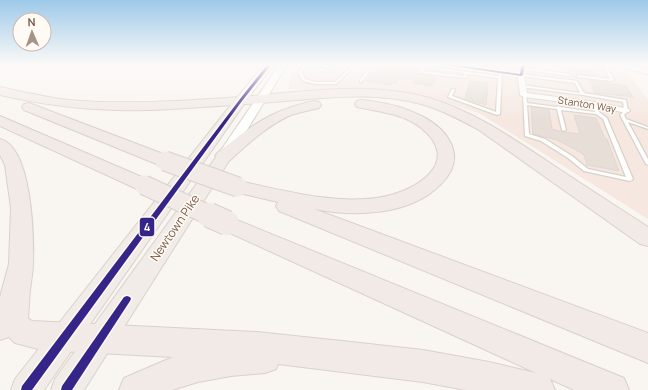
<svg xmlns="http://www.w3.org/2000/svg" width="648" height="390" viewBox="0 0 648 390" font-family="Manrope,sans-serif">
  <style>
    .commercial { fill: #f6e8e1 }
    .building { fill: #e6ded7; stroke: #e2d8d2 }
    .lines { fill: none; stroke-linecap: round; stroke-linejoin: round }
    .service-casing { stroke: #d7d1cb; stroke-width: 2.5 }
    .minor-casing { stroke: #d7d1cb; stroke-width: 2 }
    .tertiary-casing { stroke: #d7d1cb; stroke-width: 2 }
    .secondary-casing { stroke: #d9d2cb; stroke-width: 2 }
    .trunk-casing { stroke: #dad1cc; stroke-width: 2 }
    .motorway-casing { stroke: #dad1cc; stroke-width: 2 }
    .service { fill: #fefefd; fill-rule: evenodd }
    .minor { fill: #fefefd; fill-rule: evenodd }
    .tertiary { fill: #fefefd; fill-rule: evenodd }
    .secondary { fill: #fefefd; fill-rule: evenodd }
    .trunk { fill: #f2ece8; fill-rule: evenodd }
    .motorway { fill: #f2eae7; fill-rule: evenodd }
    .motorway-bridge-far1-casing { stroke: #dad1cc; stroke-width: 21; stroke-linecap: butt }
    .motorway-bridge-casing { stroke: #dad1cc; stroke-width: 26; stroke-linecap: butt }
    .motorway-bridge-far1 { stroke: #f2eae7; stroke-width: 19 }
    .motorway-bridge { stroke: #f2eae7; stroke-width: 24 }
    .bus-1-casing { stroke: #fffaf3; stroke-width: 3 }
    .bus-1 { fill: #362589; fill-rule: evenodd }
    .labels { text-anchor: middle; stroke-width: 3; stroke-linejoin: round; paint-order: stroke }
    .far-street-label { font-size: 10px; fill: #7a5c4d; stroke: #fffaf3 }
    .street-label { font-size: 12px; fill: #7a5c4d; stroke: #fffaf3 }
    .line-badge { stroke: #fffaf3; stroke-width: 1.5 }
    .badge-label { font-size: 11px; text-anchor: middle; font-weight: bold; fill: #fff }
  </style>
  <rect width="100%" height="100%" fill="#f9f5f0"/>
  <path class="commercial" d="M 293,65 L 623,65 L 648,100 L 648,219 L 479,113 L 421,95 L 370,88 L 288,89 Z"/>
  <g class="building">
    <path d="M 380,65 L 384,65 L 419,70 L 413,80 L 400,78 L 396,83 L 392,83 L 391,85 L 366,81 Z"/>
    <path d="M 566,67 L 596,71 L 599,76 L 577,74 L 576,77 L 572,76 L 572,74 L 568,72 Z"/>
    <path d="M 418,74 L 420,74 L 436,77 L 432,86 L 413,83 Z"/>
    <path d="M 589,80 L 626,86 L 633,97 L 595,93 Z"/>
    <path d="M 470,81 L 488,83 L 486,105 L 465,99 Z"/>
    <path d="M 531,107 L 549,109 L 552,129 L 563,132 L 580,134 L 574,115 L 596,118 L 605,138 L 607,139 L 619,171 L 587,165 L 584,155 L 576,150 L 557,140 L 533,134 Z"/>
  </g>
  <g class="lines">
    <defs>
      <g id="service">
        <path d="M 304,65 L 307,65 L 302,72 L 305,79 L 315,82 L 335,82 L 353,65 L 356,65 L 336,84 L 315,84 L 303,81 L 298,72 Z"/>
        <path d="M 315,65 L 318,65 L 317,67 C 323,70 330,71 336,69 C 340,67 341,65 345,65 C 336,73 323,74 313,67 Z"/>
        <path d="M 371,65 L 374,65 L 362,82 L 360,82 L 360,80 Z"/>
        <path d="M 406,65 L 410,65 L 411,66 L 410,67 Z"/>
        <path d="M 483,65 L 496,66 L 500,65 L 497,68 Z"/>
        <path d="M 591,65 L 596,65 L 605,68 L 608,65 L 611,65 L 608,69 L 614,80 L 612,81 L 577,77 L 577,75 L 578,75 L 610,79 L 605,70 Z"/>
        <path d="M 423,66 L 499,76 L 500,71 L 502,71 L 500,114 L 497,115 L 448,97 L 452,89 L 454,89 L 455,90 L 452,96 L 496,112 L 498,78 L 467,74 L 467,77 L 465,78 L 420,73 L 421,67 ZM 424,68 L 464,73 L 464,76 L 423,71 Z"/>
        <path d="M 522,67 L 569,74 L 571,75 L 569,76 L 521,69 L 521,67 Z"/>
        <path d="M 521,74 L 577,81 L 584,93 L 626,100 L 628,111 L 624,115 L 626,119 L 648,127 L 648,129 L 628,122 L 648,159 L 648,165 L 646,164 L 620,115 L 624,111 L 623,102 L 583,95 L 521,87 L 520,86 L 522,85 L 580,93 L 575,83 L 520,76 L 520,74 Z"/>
        <path d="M 523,94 L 526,95 L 527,103 L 556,107 L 558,106 L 560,107 L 595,112 L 592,104 L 595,103 L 599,112 L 607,118 L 633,179 L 632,180 L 630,181 L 584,171 L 568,158 L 541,141 L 525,136 ZM 527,105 L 557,109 L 562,130 L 564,131 L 566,130 L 561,110 L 596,114 L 603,119 L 626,177 L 588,169 L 572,156 L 545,139 L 529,134 Z"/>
      </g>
      <path id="minor" d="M 443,65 L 461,65 L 518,73 L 520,65 L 526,65 L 524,75 L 527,93 L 594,102 L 629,109 L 630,111 L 626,113 L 594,106 L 524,97 L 520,95 L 518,77 L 446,67 Z"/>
      <path id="tertiary" d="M 611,65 L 626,65 L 648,70 L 648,74 Z"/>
      <g id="secondary">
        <path d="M 264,65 L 273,65 L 245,102 L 237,102 L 236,100 L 237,98 Z"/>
        <path d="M 279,65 L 287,65 L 229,159 L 224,160 L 219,159 L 217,156 Z"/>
      </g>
      <g id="trunk">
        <path d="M 241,96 L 245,97 L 247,100 L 44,390 L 11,390 L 15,379 L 237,97 Z"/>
        <path d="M 224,151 L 229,153 L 232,156 L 84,390 L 51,390 L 55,379 L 219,153 Z"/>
      </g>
      <g id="motorway">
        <path d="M 0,87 C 22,92 45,97 68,100 C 125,105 183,101 240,97 C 302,92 368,81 429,98 C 473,111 509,136 547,161 C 580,183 614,205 648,227 L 648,246 L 640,244 L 479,130 C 461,120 442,110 421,104 C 378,92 330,97 286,101 C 248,104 209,107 171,109 C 113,113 57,108 0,95 Z"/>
        <path d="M 362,100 C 380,102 398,105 415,113 C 446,126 470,155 441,184 C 410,216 354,217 314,209 L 648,333 L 648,363 L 279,211 L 276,206 L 278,202 L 231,191 L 228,187 L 231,183 L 238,181 C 283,190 330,204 376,198 C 412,194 466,163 420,127 C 401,113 379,112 357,107 L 355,104 L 357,101 Z"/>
        <path d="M 314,101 L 319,102 L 321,105 L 319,108 C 310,110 300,112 291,115 C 268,125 249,143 230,160 L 224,161 L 218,160 L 215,156 C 220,149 228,145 234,140 C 260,119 281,108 314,101 Z"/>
        <path d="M 29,103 L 171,157 L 174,161 L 171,165 L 165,166 L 159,165 L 24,110 L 22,107 L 24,104 Z"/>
        <path d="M 0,116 L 151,181 L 154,185 L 151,189 L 144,191 L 137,189 L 0,126 Z"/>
        <path d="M 0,139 C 32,147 34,236 33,263 C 33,272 31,281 30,290 C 29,299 29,309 28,318 L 32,321 L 257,332 L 351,342 L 423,350 L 489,362 L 536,373 L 219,228 L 216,223 L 219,218 L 227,216 L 624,378 L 629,390 L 574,390 L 550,379 L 555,390 L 466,390 L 423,382 L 278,364 L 276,369 L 265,373 L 231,376 L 198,382 L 172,390 L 119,390 L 124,378 L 173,357 L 42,350 L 15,343 L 9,337 L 0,340 L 0,297 L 9,264 L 11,208 L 5,165 L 0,155 Z"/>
      </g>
    </defs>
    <use href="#service" class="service-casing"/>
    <use href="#minor" class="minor-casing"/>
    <use href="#tertiary" class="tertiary-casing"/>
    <use href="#secondary" class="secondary-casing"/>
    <use href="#trunk" class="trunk-casing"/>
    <use href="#motorway" class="motorway-casing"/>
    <use href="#service" class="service"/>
    <use href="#minor" class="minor"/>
    <use href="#tertiary" class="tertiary"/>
    <use href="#secondary" class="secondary"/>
    <use href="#trunk" class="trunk"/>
    <use href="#motorway" class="motorway"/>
    <defs>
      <g id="motorway-bridge-far1">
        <path d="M 165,161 L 238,187"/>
        <path d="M 144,185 L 211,216"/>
      </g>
      <path id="motorway-bridge" d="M 209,215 L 227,223"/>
    </defs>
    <use href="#motorway-bridge-far1" class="motorway-bridge-far1-casing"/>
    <use href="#motorway-bridge" class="motorway-bridge-casing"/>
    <use href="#motorway-bridge-far1" class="motorway-bridge-far1"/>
    <use href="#motorway-bridge" class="motorway-bridge"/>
    <defs>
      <g id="bus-1">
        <path d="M 267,65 L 271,65 L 242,101 L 32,390 L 21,390 L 22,386 L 240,99 Z"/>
        <path d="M 445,65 L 455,65 L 520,74 L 521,65 L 525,65 L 523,75 L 521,76 Z"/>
        <path d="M 127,296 L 130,297 L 131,299 L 130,301 L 72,390 L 61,390 L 62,386 L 124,297 Z"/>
      </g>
    </defs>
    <use href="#bus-1" class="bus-1-casing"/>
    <use href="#bus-1" class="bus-1"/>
  </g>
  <linearGradient id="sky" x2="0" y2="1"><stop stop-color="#9ec9e9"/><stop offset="0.54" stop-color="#fcfaf8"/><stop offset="1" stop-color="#fcfaf8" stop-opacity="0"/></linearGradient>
  <rect width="648" height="120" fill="url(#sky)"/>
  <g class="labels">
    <g class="far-street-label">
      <text transform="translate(587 104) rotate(9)" y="4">Stanton Way</text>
    </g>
    <g class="street-label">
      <text transform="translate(175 228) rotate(-56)" y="4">Newtown Pike</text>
    </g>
  </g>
  <rect class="line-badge" x="139" y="217" width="16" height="20" rx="4" fill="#362589"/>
  <g class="badge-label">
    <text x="147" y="231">4</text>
  </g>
  <g transform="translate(32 32) rotate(358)"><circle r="19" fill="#fffaf3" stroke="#cabbb1"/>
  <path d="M0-3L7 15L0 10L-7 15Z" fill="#a69286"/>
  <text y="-6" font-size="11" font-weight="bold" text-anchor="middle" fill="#7a5c4d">N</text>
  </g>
</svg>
